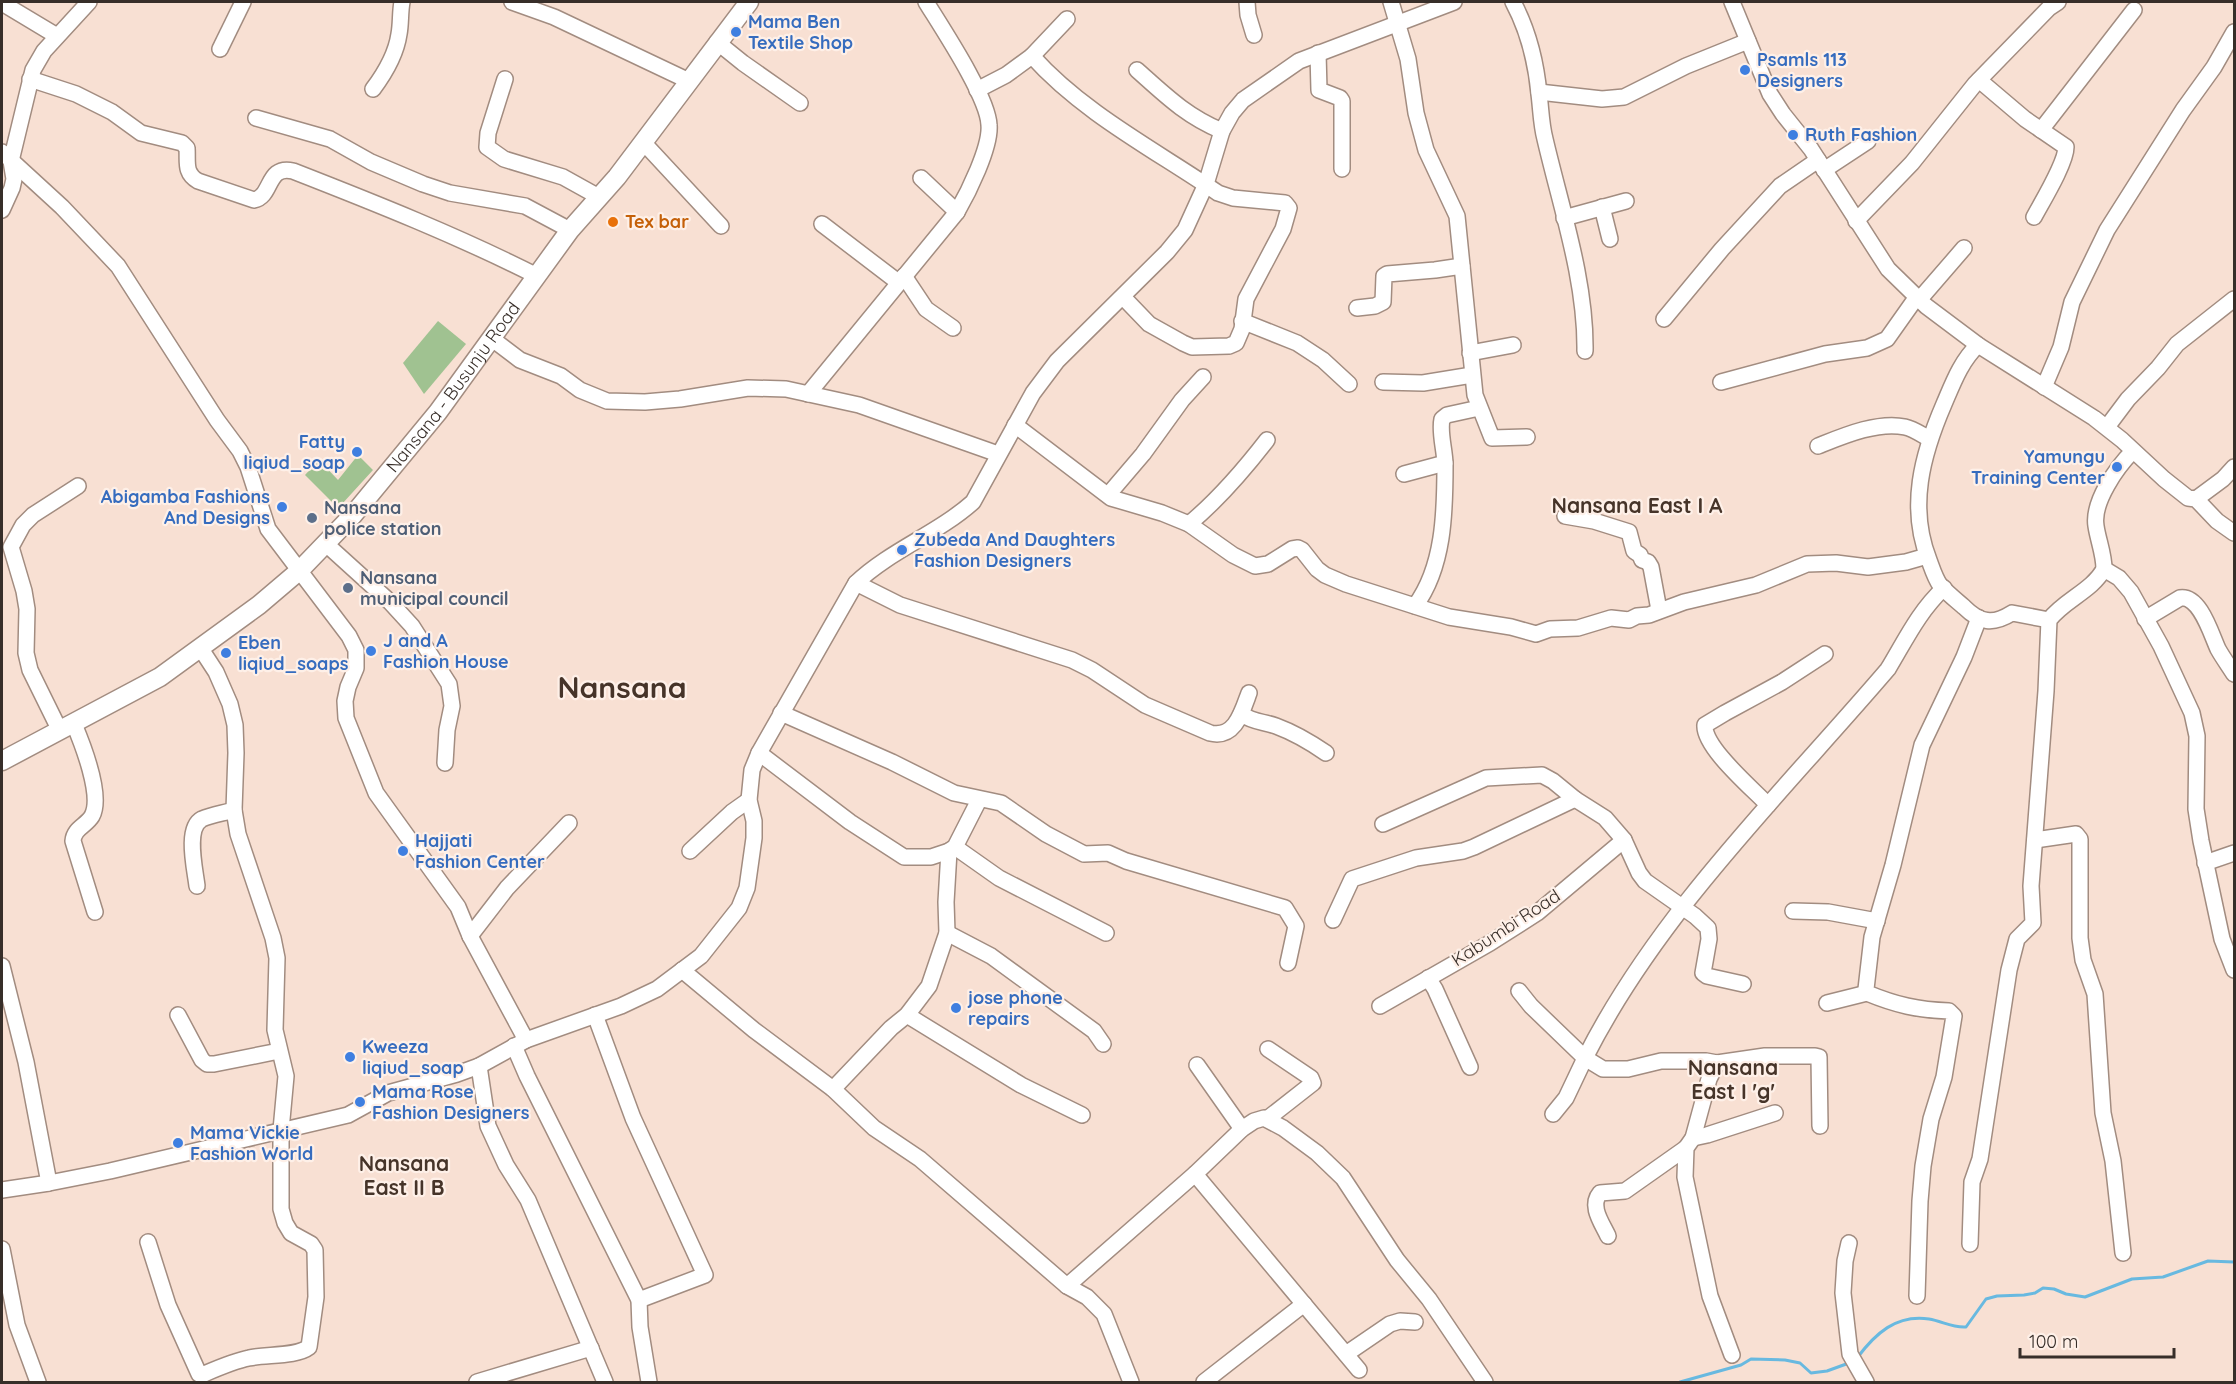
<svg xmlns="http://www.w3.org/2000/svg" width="2236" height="1384" viewBox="0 0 2236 1384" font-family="Quicksand,sans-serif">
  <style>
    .green { fill: #a0c291 }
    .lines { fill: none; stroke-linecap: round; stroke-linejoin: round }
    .stream { stroke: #68b9e0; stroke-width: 3 }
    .minor-casing { stroke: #a28c80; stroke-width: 18 }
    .major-casing { stroke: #a28c80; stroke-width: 21 }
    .minor { stroke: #fff; stroke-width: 15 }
    .major { stroke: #fff; stroke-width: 18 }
    .shop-dot { fill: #3f7fe0; stroke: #fef0e8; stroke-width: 2 }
    .food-dot { fill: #e8710a; stroke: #fef0e8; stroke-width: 2 }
    .service-dot { fill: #5c6f8a; stroke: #fef0e8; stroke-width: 2 }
    .labels { text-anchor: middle; stroke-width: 4.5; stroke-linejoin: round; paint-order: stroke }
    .shop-label { font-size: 18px; font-weight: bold; fill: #366cbe; stroke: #fef0e8; text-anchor: start }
    .food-label { font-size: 18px; font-weight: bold; fill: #c56008; stroke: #fef0e8; text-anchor: start }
    .street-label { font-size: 18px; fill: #372e29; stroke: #fef0e8 }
    .service-label { font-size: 18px; font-weight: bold; fill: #4e5e75; stroke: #fef0e8; text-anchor: start }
    .quarter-label { font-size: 21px; font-weight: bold; fill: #463429; stroke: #fef0e8 }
    .town-label { font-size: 30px; font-weight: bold; fill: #463429; stroke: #fef0e8 }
  </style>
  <rect width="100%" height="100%" fill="#f8e0d3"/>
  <g class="green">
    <path d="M 438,321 L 466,344 L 424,394 L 403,363 Z"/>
    <path d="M 358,455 L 373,470 L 342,504 L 334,504 L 305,475 L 319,460 L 338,480 Z"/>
  </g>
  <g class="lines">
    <g class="stream">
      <path d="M 1857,1358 C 1875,1334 1896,1314 1929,1319 C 1942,1321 1952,1328 1966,1327 L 1986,1299 L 1997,1296 L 2024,1295 L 2035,1293 L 2043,1288 L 2054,1289 L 2066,1294 L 2085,1297 L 2132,1279 L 2163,1277 L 2208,1261 L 2234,1262"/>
      <path d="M 1680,1382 L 1741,1365 L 1751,1359 L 1785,1360 L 1800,1363 L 1811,1373 L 1827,1371 L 1849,1363"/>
    </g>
    <defs>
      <g id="minor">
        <path d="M 512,2 L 554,17 L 689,81"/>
        <path d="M 1247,2 L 1248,15 L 1254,35"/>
        <path d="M 1391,2 L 1408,59 L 1416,113 L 1426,150 L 1457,216 L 1475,395 L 1492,438 L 1527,437"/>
        <path d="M 1513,2 C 1528,30 1536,62 1539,94 C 1541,109 1541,124 1545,139 C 1561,208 1586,280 1585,351"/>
        <path d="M 1732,2 L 1770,94 L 1783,114 L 1811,149 L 1888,269 L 1926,306 L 1978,345 L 2094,418 L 2122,440 L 2164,479 L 2188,498 L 2196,499 L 2217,521 L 2234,533"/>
        <path d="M 2,3 L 57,36"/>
        <path d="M 717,42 L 743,63 L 800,103"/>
        <path d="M 220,49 L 243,2"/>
        <path d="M 1318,53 L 1319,90 L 1340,98 L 1342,101 L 1342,169"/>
        <path d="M 1032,56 L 1067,19"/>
        <path d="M 1137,70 C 1165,95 1186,116 1222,131"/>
        <path d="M 30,79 L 76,94 L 112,112 L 141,133 L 182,143 L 187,148 C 188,162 184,173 198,181 L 254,200 C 273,196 266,165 293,171 C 375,203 458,236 537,276"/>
        <path d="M 505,79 L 488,133 L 487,147 L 504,159 L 563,177 L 599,197"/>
        <path d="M 1979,80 L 2025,119 L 2066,147 C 2066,163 2042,202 2034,217"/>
        <path d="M 373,89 C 385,73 396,55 399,34 C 401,24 400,12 402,2"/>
        <path d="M 977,90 L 1006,75 L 1032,56 C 1083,113 1155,150 1218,193 L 1233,198 L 1285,203 L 1289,208 L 1283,229 L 1246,299 L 1242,329 L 1236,343 L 1229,346 L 1192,347 L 1183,343 L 1149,324 L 1123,297"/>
        <path d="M 1539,92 L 1602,99 L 1624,97 L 1686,66 L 1748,41"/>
        <path d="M 256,118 L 330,139 L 371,162 L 423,184 L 450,193 L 525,206 L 570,230"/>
        <path d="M 2041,130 L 2134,10"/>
        <path d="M 643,142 L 721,226"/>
        <path d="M 2,152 L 62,207 L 118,266 L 217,420 L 240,451 L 248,467 L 268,529 L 349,636 L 356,650 L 356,668 L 348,687 L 345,701 L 346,718 L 376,793 L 458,907 L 470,936 L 526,1040"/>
        <path d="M 1824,170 L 1868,141"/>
        <path d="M 921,178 L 957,212"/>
        <path d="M 1602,207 L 1610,239"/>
        <path d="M 2,210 L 12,188 L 14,179 L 11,161 L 33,70 L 44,51 L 89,2"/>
        <path d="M 1564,218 L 1626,201"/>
        <path d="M 1856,221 L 1912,163 L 1975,84 L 2049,8 L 2058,2"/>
        <path d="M 822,224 L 898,282"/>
        <path d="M 904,276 L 926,309 L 953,328"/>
        <path d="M 1919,300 L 1964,248"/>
        <path d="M 1357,308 L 1375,306 L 1383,302 L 1384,276 L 1387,274 L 1435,270 L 1462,266"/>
        <path d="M 1664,319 L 1722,249 L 1780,186 L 1818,160"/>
        <path d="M 1242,321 L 1297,343 L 1323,360 L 1349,384"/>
        <path d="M 491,338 L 520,360 L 561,376 L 580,390 L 607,401 L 645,402 L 680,399 L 748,388 L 786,389 L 859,405 L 998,454"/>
        <path d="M 1978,345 C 1961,361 1953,383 1944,404 C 1922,455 1908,507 1929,560 C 1932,568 1935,578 1940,585 C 1947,593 1956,600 1964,607 C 1980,623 1993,625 2012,613 L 2049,620"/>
        <path d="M 1470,353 L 1513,345"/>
        <path d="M 1383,382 L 1423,383 L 1472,375"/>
        <path d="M 1721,382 L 1825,354 L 1867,348 L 1887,339 L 1916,298"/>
        <path d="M 2044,387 L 2061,347 L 2072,302 L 2107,230 L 2183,110 L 2214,67 L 2234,32"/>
        <path d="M 808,394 L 957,212 C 968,193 991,147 989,125 C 988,97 942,28 926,2"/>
        <path d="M 1015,425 L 1111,498 L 1162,513 L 1189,524 L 1233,555 L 1255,566 L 1268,564 L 1292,549 L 1298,548 L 1302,550 L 1317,569 L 1325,575 L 1346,584 L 1449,617 L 1511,627 L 1536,634 L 1550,629 L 1578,628 L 1611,618 L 1629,620 L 1637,616 L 1649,615 L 1684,602 L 1756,585 L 1807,564 L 1836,563 L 1868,567 L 1906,562 L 1927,556"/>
        <path d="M 2107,427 L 2128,399 L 2158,368 L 2177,344 L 2234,299"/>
        <path d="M 1818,446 C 1843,436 1878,421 1905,427 C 1914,429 1922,435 1930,439"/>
        <path d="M 1404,474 L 1445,463"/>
        <path d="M 1108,495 L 1143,454 L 1182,400 L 1203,377"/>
        <path d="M 2196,499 L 2223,479 L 2234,467"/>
        <path d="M 1565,516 L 1594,521 L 1629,532 L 1634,551 L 1640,555 L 1642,560 L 1648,562 L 1651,567 L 1659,610"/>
        <path d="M 1189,524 C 1219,499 1243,471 1267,440"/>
        <path d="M 326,544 L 390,602 L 412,626 L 449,684 L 452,706 L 447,730 L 445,763"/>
        <path d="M 2104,569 L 2119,578 L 2131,592 L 2161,646 L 2192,713 L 2197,736 L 2196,809 L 2201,841 L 2222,939 L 2234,970"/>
        <path d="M 856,583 L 900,605 L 1072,660 L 1092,670 L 1145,705 L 1210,733 C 1235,739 1242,712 1249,693"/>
        <path d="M 1415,606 C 1444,567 1445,512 1445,465 C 1445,450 1439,433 1442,419 L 1447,415 L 1479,408"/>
        <path d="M 2145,619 L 2180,598 C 2200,595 2211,634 2218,649 C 2223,658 2229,666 2234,674"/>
        <path d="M 781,713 L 892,762 L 954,793 L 1001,803 L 1046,834 L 1084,854 L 1108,853 L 1126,861 L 1285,908 L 1296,926 L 1288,963"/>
        <path d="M 1241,714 C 1255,723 1262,721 1276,726 C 1295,733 1310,742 1326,753"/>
        <path d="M 74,724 C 82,743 103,796 92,816 C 86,826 74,828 73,841 L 95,912"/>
        <path d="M 60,731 L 30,670 L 26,653 L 27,609 L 24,591 L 11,547 L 23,525 L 33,515 L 78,486"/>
        <path d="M 759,753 L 850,822 L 904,857 L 931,857 L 949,851 L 955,847 L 979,800"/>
        <path d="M 1768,805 C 1753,789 1703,747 1705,725 L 1725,713 L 1782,682 L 1825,654"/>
        <path d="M 1383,824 L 1486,778 L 1542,775 L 1553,781 L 1575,799 L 1605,818 L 1624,840 L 1639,873 L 1645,881 L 1695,916 L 1708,928 L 1709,939 L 1703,973 L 1707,976 L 1743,984"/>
        <path d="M 2035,840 L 2076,834 L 2080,839 L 2080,938 L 2083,960 L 2095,994 L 2103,1113 L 2113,1161 L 2123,1253"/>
        <path d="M 955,847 L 999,878 L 1106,933"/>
        <path d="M 690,851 L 732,812 L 749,800"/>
        <path d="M 2205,863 L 2234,853"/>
        <path d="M 197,886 C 195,869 185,828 202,819 C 211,815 224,813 234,810"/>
        <path d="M 1793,911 L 1828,912 L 1877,921"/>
        <path d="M 1333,920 L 1352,879 L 1416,858 L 1463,851 L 1474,847 L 1575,799"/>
        <path d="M 947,933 L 991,956 L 1094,1031 L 1103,1044"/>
        <path d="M 470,936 L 507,888 L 569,823"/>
        <path d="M 2,966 L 26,1062 L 49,1183"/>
        <path d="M 682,970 L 754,1030 L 833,1089 L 874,1128 L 920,1159 L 1067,1286 L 1087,1297 L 1104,1314 L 1131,1382"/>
        <path d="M 1428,978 L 1435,989 L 1470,1067"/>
        <path d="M 1519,991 L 1531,1006 L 1585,1058 L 1566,1098 L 1553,1114"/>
        <path d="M 1827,1003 L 1867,993"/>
        <path d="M 1380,1006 L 1490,943 L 1537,913 L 1624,840"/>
        <path d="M 178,1015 L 202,1060 L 207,1064 L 214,1064 L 279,1051"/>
        <path d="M 595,1015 L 633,1118 L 705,1275 L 639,1300"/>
        <path d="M 907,1015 L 1021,1085 L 1082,1115"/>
        <path d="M 514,1046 L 527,1076 L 639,1300 L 640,1327 L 649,1382"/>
        <path d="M 1717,1063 L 1709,1079 L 1693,1138 L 1686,1148 L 1685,1177 L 1710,1296 L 1732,1355"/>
        <path d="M 1197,1065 L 1242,1129"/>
        <path d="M 479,1066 L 488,1126 L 506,1165 L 528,1200 L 605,1382"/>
        <path d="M 833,1089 L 891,1028 L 907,1015 L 929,986 L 947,933 L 946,902 L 949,851"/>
        <path d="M 1267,1119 L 1313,1083 L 1311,1078 L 1268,1049"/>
        <path d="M 1820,1126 L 1819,1057 L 1815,1056 L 1765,1056 L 1717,1063 L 1706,1061 L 1661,1061 L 1628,1069 L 1603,1069 L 1585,1058 C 1658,913 1783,792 1888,669 C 1905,641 1919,611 1944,588"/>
        <path d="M 1693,1138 L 1707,1135 L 1775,1113"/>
        <path d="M 1195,1174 L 1359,1370"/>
        <path d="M 2,1190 L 49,1183 L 110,1171 L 348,1115 L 388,1093 L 457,1074 L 479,1066 L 526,1040 L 621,1006 L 657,989 L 701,956 L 739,908 L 747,888 L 754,838 L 754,821 L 749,800 L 752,770 L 759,753 L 856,583 C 891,550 937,534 973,502 L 1033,393 L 1057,361 L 1167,252 L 1185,230 L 1206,184 L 1222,131 L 1232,113 L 1243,100 L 1299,61 L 1454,2"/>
        <path d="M 1608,1236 C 1602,1223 1589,1206 1600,1193 L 1625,1191 L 1686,1148"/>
        <path d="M 148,1242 L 168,1305 L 199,1374 L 204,1374 C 218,1368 234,1361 249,1358 C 266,1354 296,1357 309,1347 L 316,1297 L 315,1250 L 311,1244 L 291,1233 L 285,1223 L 281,1209 L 281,1130 L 286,1076 L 275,1030 L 277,958 L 273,938 L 238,834 L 234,810 L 236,753 L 235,725 L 230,704 L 216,672 L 201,649"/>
        <path d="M 1849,1243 L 1845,1261 L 1843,1293 L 1850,1354 L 1866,1382"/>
        <path d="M 1970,1244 L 1972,1182 L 1980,1159 L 2009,970 L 2017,939 L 2033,923 L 2031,886 L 2046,691 L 2049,620 C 2064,600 2092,591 2104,569 C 2104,554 2098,540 2096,526 C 2092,502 2117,467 2133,451"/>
        <path d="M 2,1249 L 17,1325 L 38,1382"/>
        <path d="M 1067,1286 L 1195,1174 L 1242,1129 L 1254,1121 L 1264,1118 L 1283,1128 L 1317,1153 L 1343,1178 L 1397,1260 L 1429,1299 L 1485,1382"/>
        <path d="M 1917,1296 L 1920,1201 L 1923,1166 L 1931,1119 L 1944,1077 L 1954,1016 L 1949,1011 C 1918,1010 1896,1005 1867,993 L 1866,989 L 1872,937 L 1893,865 L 1922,745 L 1964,657 L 1979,618"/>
        <path d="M 1346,1354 L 1390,1324 L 1400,1321 L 1415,1322"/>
        <path d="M 477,1382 L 591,1348"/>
        <path d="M 1204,1382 L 1304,1304"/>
      </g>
      <g id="major">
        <path id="s1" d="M 2,761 L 160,677 L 259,605 L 299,571 L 353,515 L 438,412 L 570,230 L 617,177 L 749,2"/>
      </g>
    </defs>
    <use href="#minor" class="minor-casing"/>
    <use href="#major" class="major-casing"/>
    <use href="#minor" class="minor"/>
    <use href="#major" class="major"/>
  </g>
  <g class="shop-dot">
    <circle cx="736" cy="32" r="6"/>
    <circle cx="1745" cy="70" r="6"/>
    <circle cx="1793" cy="135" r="6"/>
    <circle cx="357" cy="452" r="6"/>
    <circle cx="2117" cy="467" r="6"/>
    <circle cx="282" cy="507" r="6"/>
    <circle cx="902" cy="550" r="6"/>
    <circle cx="371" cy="651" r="6"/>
    <circle cx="226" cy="653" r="6"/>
    <circle cx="403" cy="851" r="6"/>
    <circle cx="956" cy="1008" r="6"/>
    <circle cx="350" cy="1057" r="6"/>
    <circle cx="360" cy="1102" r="6"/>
    <circle cx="178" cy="1143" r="6"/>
  </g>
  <circle class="food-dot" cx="613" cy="222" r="6"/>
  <g class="service-dot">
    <circle cx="312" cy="518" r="6"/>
    <circle cx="348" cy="588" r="6"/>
  </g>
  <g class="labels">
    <g class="shop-label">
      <text x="748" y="28">Mama Ben<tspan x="748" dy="21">Textile Shop</tspan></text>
      <text x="1757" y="66">Psamls 113<tspan x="1757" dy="21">Designers</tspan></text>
      <text x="1805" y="141">Ruth Fashion</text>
      <text x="345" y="448" text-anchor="end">Fatty<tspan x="345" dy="21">liqiud_soap</tspan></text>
      <text x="2105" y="463" text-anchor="end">Yamungu<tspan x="2105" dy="21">Training Center</tspan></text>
      <text x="270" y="503" text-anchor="end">Abigamba Fashions<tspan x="270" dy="21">And Designs</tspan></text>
      <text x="914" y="546">Zubeda And Daughters<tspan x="914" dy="21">Fashion Designers</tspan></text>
      <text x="383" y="647">J and A<tspan x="383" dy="21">Fashion House</tspan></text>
      <text x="238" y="649">Eben<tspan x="238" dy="21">liqiud_soaps</tspan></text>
      <text x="415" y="847">Hajjati<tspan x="415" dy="21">Fashion Center</tspan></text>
      <text x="968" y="1004">jose phone<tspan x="968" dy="21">repairs</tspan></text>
      <text x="362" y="1053">Kweeza<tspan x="362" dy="21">liqiud_soap</tspan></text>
      <text x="372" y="1098">Mama Rose<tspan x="372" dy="21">Fashion Designers</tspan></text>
      <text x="190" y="1139">Mama Vickie<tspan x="190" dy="21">Fashion World</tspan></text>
    </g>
    <g class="food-label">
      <text x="625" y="228">Tex bar</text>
    </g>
    <g class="street-label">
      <text dy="6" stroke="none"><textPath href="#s1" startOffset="594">Nansana - Busunju Road</textPath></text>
      <text transform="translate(1506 928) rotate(-33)" y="6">Kabumbi Road</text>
    </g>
    <g class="service-label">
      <text x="324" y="514">Nansana<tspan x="324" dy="21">police station</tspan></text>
      <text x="360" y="584">Nansana<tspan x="360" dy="21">municipal council</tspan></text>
    </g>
    <g class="quarter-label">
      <text x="1637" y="513">Nansana East I A</text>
      <text x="1733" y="1075">Nansana<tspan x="1733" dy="24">East I 'g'</tspan></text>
      <text x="404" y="1171">Nansana<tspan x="404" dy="24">East II B</tspan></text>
    </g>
    <g class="town-label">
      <text x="622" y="698">Nansana</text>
    </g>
  </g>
  <rect width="2236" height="1384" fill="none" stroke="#372e29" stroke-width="6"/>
  <path d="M2020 1348v9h154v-9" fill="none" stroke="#372e29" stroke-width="3"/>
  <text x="2029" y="1348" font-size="18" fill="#372e29" stroke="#fef0e8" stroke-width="4.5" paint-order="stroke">100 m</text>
</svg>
